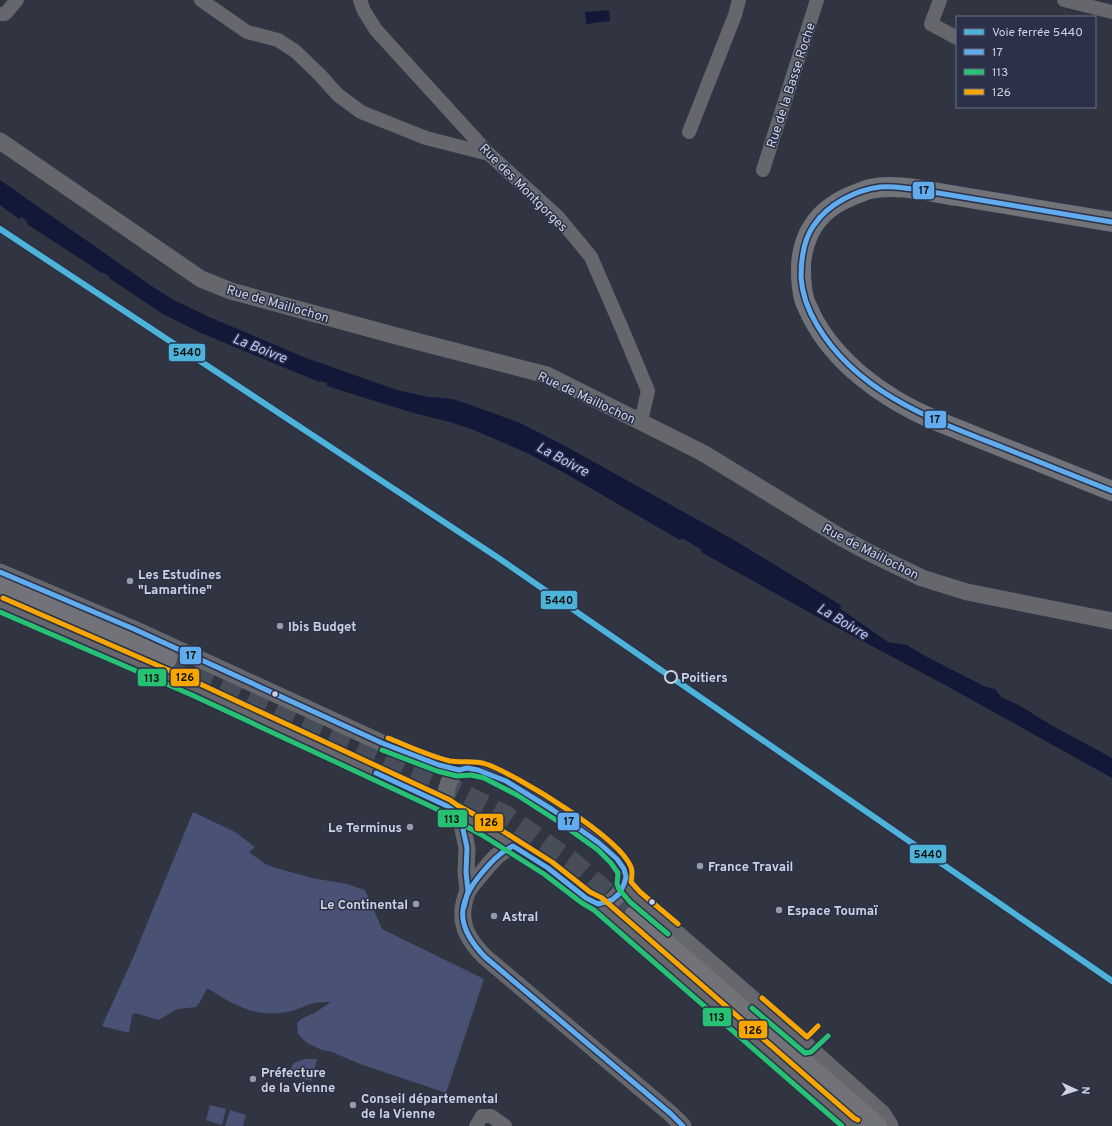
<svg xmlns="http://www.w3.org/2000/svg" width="1112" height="1126" viewBox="0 0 1112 1126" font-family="Overpass,sans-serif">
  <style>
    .green { fill: #495274 }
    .water { fill: #121838 }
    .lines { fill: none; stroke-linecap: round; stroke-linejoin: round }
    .secondary-tunnel { stroke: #484d5a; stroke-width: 20; stroke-dasharray: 20 10; stroke-linecap: butt }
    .minor { stroke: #66676c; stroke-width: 14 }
    .tertiary { stroke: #66676c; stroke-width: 17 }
    .secondary { stroke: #717379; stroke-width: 20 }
    .bus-1-casing { stroke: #2b3148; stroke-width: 8 }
    .bus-2-casing { stroke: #2b3148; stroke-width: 8 }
    .bus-3-casing { stroke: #2b3148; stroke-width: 8 }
    .bus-1 { stroke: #60acee; stroke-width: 5 }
    .bus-2 { stroke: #26c172; stroke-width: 5 }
    .bus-3 { stroke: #f7a600; stroke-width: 5 }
    .rail-1-casing { stroke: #2b3148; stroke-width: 9 }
    .rail-1 { stroke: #4db3d9; stroke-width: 6 }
    .poi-dot { fill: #969ba9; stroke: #2b3148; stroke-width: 1.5 }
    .stop-dot { fill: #2b3148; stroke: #cdd2e0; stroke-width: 2 }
    .bus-dot { fill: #cdd2e0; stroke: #2b3148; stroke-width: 1.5 }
    .labels { text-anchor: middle; stroke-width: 3; stroke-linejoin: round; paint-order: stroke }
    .street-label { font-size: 13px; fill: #cdd2e0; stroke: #2b3148 }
    .poi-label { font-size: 13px; font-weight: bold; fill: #cdd2e0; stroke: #2b3148; text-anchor: start }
    .stop-label { font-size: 13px; font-weight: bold; fill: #cdd2e0; stroke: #2b3148; text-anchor: start }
    .water-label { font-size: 14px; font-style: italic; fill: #b9c9fd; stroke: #2b3148 }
    .line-badge { stroke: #2b3148; stroke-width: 1.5 }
    .pale-badge-label { font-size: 11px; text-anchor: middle; font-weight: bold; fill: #111 }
  </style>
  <rect width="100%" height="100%" fill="#313542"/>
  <g class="green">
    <path d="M 193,812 L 235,832 L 255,847 L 249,852 L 265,864 L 276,868 L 312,878 L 347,884 L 365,890 L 382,929 L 484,979 L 446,1093 L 360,1064 L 332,1052 L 322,1050 L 307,1043 L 298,1034 L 297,1023 L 301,1019 L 316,1012 L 331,1002 C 326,1002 320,1002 315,1003 C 307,1004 300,1009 292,1011 C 256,1019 236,1006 207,988 L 200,1002 L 196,1007 L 177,1009 L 159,1020 L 135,1013 L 132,1015 L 129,1033 L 102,1026 L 133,958 Z"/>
    <path d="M 305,1059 L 317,1059 L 312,1081 L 293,1076 L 290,1070 L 294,1063 Z"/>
    <path d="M 210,1105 L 226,1109 L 222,1125 L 206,1120 Z"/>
    <path d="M 230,1110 L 246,1115 L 243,1126 L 225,1126 Z"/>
  </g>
  <g class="water">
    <path d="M 609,10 L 610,21 L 586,24 L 585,12 Z"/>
    <path d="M 0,180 L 153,287 L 174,300 L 209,317 L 306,358 L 397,390 L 429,397 L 452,399 L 468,404 L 520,423 L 567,447 L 734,540 L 842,606 L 839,608 L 888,642 L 907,645 L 925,656 L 986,687 L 995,689 L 1001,697 L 1022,707 L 1051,725 L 1112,758 L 1112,778 L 947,686 L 827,622 L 701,552 L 702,550 L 682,538 L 680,540 L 561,471 L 525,452 L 474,430 L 450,422 L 410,412 L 327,386 L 327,383 L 321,381 L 319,382 L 201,333 L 163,314 L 109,278 L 109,276 L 104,273 L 102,273 L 27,224 L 27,221 L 22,217 L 19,219 L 0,205 Z"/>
  </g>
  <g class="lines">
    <path class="secondary-tunnel" d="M 167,659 L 432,778 L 507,816 L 575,864 L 634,916"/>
    <g class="minor">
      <path d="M 201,0 L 247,32 L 278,40 L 295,51 L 320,75 L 338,95 L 361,112 L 426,138 L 489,154"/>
      <path d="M 360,0 L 364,11 L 376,30 L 489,154 L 558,217 L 591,257 L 623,331 L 648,391 L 641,421"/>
      <path d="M 940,0 L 931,24 L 957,38"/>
      <path d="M 1064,0 L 1112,12"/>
      <path d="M 0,14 L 5,14 L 17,0"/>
      <path d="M 689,132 L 735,15 L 739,0"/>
      <path d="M 763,170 L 817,0"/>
      <path d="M 476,1126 L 482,1116 L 491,1116 L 505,1126"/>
    </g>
    <g class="tertiary">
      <path d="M 0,141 L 201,279 L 231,291 L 404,338 L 547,375 L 703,453 L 842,538 L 870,553 L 922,578 L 967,592 L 1112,621"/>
      <path d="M 0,572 L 134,629 L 382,743 L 439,765 L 459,770"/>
      <path d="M 0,604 L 195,689 L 447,806"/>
      <path d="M 463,768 C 472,768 482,770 490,774 C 517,785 614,844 624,869 C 630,884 613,909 597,903 C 578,896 564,879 548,868 C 528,854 507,842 486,829 C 473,821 458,816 447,806 C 444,791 448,774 463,768 Z"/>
      <path d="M 460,815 L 467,848 L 466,872 L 468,891"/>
      <path d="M 513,846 C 496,854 493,860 481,874 C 477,879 471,885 468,891 C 465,896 464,903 463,909 C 461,929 471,943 485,957 L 671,1114 L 683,1126"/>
      <path d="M 624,884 L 635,897 L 807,1046 L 882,1113 L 890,1126"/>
      <path d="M 598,904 L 615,920 L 850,1124 L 855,1126"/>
    </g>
    <g class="secondary">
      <path d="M 1112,222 C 1060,213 1009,205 957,196 C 930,192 897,183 870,189 C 866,190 861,192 856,194 C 835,202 819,213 809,233 C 804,244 801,256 801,268 C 801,279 801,288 804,298 C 805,304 809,309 811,315 C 835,363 884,398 932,419 L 1112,491"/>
      <path d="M 0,587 L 167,659"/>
      <path d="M 634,916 L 877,1126"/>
    </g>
    <defs>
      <g id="bus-1">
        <path d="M 1112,222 L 914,189 C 903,188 891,186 880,187 C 856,190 828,204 814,225 C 803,240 801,259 801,277 C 802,295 808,310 817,325 C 857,393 933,420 1002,447 C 1039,462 1075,476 1112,491"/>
        <path d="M 0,572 L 134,629 L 382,743 L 439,765 L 459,770 L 467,768 L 478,770 L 506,781 L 553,810 L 599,843 L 617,859 L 624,869 L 626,877 L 624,884 L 620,893 L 612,900 L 598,904 L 586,898 L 548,868 L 513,846 C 499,853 491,862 481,874 C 455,905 457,928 485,957 L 671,1114 L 683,1126"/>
        <path d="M 376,773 L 447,806 L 460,815 L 467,848 L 466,872 L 468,891 L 464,907"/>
      </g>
      <g id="bus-2">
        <path d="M 0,612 L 192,695 L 443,812 L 449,817 L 482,835 L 544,874 L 582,903 L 594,910 L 842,1126"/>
        <path d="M 382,750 L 437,771 L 457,776 L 471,775 L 484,778 L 517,795 L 559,822 L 598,850 L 611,863 L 618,873 L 617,884 L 619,889 L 630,902 L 668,934"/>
        <path d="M 752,1008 L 805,1053 L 811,1052 L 828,1036"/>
      </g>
      <g id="bus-3">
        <path d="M 3,598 L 198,683 L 450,800 L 457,805 L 490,823 L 552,862 L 590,892 L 602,898 L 854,1118 L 858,1120"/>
        <path d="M 388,738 C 408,746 429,756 450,761 C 462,763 474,760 486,764 C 517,775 619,837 631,867 C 633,872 632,877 631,882 L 640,892 L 678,924"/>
        <path d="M 762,998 L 807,1037 L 818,1026"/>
      </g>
    </defs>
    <use href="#bus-1" class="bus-1-casing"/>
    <use href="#bus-2" class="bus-2-casing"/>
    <use href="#bus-3" class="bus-3-casing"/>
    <use href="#bus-1" class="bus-1"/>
    <use href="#bus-2" class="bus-2"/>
    <use href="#bus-3" class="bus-3"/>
    <defs>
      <path id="rail-1" d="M 0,229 L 497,557 L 1112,981"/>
    </defs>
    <use href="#rail-1" class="rail-1-casing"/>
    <use href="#rail-1" class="rail-1"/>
  </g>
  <g class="poi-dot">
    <circle cx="130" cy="581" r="4"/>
    <circle cx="280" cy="626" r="4"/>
    <circle cx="410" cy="827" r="4"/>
    <circle cx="700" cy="866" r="4"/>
    <circle cx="416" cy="904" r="4"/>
    <circle cx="779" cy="910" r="4"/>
    <circle cx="494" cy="916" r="4"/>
    <circle cx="253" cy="1079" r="4"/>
    <circle cx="353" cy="1105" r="4"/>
  </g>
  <circle class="stop-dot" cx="671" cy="677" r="6"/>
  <g class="bus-dot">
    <circle cx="275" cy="694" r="3.5"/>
    <circle cx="652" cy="902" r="3.5"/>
  </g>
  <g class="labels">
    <g class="street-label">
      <text transform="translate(790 85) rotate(-72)" y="5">Rue de la Basse Roche</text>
      <text transform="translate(524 187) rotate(45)" y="5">Rue des Montgorges</text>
      <text transform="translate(278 303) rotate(16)" y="5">Rue de Maillochon</text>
      <text transform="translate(587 397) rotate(25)" y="5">Rue de Maillochon</text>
      <text transform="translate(871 551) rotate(27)" y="5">Rue de Maillochon</text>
    </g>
    <g class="poi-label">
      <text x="138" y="579">Les Estudines<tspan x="138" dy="15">"Lamartine"</tspan></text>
      <text x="288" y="631">Ibis Budget</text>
      <text x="402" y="832" text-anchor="end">Le Terminus</text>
      <text x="708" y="871">France Travail</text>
      <text x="408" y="909" text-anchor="end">Le Continental</text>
      <text x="787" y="915">Espace Toumaï</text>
      <text x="502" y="921">Astral</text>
      <text x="261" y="1077">Préfecture<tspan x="261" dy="15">de la Vienne</tspan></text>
      <text x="361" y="1103">Conseil départemental<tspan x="361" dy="15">de la Vienne</tspan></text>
    </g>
    <g class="stop-label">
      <text x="681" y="682">Poitiers</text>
    </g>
    <g class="water-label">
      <text transform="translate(260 348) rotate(22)" y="5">La Boivre</text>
      <text transform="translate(563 459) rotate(28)" y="5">La Boivre</text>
      <text transform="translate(843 621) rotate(31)" y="5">La Boivre</text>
    </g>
  </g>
  <g class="line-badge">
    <rect x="912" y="181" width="23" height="19" rx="4" fill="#60acee"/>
    <rect x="168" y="343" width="38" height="19" rx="4" fill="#4db3d9"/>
    <rect x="924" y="410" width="23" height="19" rx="4" fill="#60acee"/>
    <rect x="540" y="590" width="38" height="20" rx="4" fill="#4db3d9"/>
    <rect x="179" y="646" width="23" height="19" rx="4" fill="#60acee"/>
    <rect x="170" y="668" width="30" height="19" rx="4" fill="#f7a600"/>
    <rect x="137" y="668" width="30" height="19" rx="4" fill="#26c172"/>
    <rect x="437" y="809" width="31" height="19" rx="4" fill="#26c172"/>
    <rect x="557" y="812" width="23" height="19" rx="4" fill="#60acee"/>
    <rect x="474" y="813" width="30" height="19" rx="4" fill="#f7a600"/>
    <rect x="909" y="844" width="38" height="20" rx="4" fill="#4db3d9"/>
    <rect x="702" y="1007" width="30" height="20" rx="4" fill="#26c172"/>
    <rect x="738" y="1020" width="30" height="19" rx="4" fill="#f7a600"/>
  </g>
  <g class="pale-badge-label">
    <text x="924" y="194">17</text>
    <text x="187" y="356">5440</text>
    <text x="935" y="423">17</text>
    <text x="559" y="604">5440</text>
    <text x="191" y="659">17</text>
    <text x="185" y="681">126</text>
    <text x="152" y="682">113</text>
    <text x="452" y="823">113</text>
    <text x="569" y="825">17</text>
    <text x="489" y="826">126</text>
    <text x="928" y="858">5440</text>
    <text x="717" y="1021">113</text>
    <text x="753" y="1034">126</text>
  </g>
  <rect x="956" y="16" width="140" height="92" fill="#2b3148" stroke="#6c7185"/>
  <rect x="964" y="29" width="20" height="6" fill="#4db3d9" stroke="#6c7185"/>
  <text x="992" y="36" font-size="12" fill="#cdd2e0">Voie ferrée 5440</text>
  <rect x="964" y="49" width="20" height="6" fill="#60acee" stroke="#6c7185"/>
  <text x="992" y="56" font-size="12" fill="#cdd2e0">17</text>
  <rect x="964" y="69" width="20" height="6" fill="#26c172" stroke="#6c7185"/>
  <text x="992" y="76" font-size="12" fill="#cdd2e0">113</text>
  <rect x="964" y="89" width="20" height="6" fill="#f7a600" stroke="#6c7185"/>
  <text x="992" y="96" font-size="12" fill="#cdd2e0">126</text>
  <g transform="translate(1076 1090) rotate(93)" stroke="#2b3148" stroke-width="3" paint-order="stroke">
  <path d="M0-3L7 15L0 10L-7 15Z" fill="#cdd2e0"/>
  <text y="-6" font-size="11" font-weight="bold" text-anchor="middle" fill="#cdd2e0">N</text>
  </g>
</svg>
